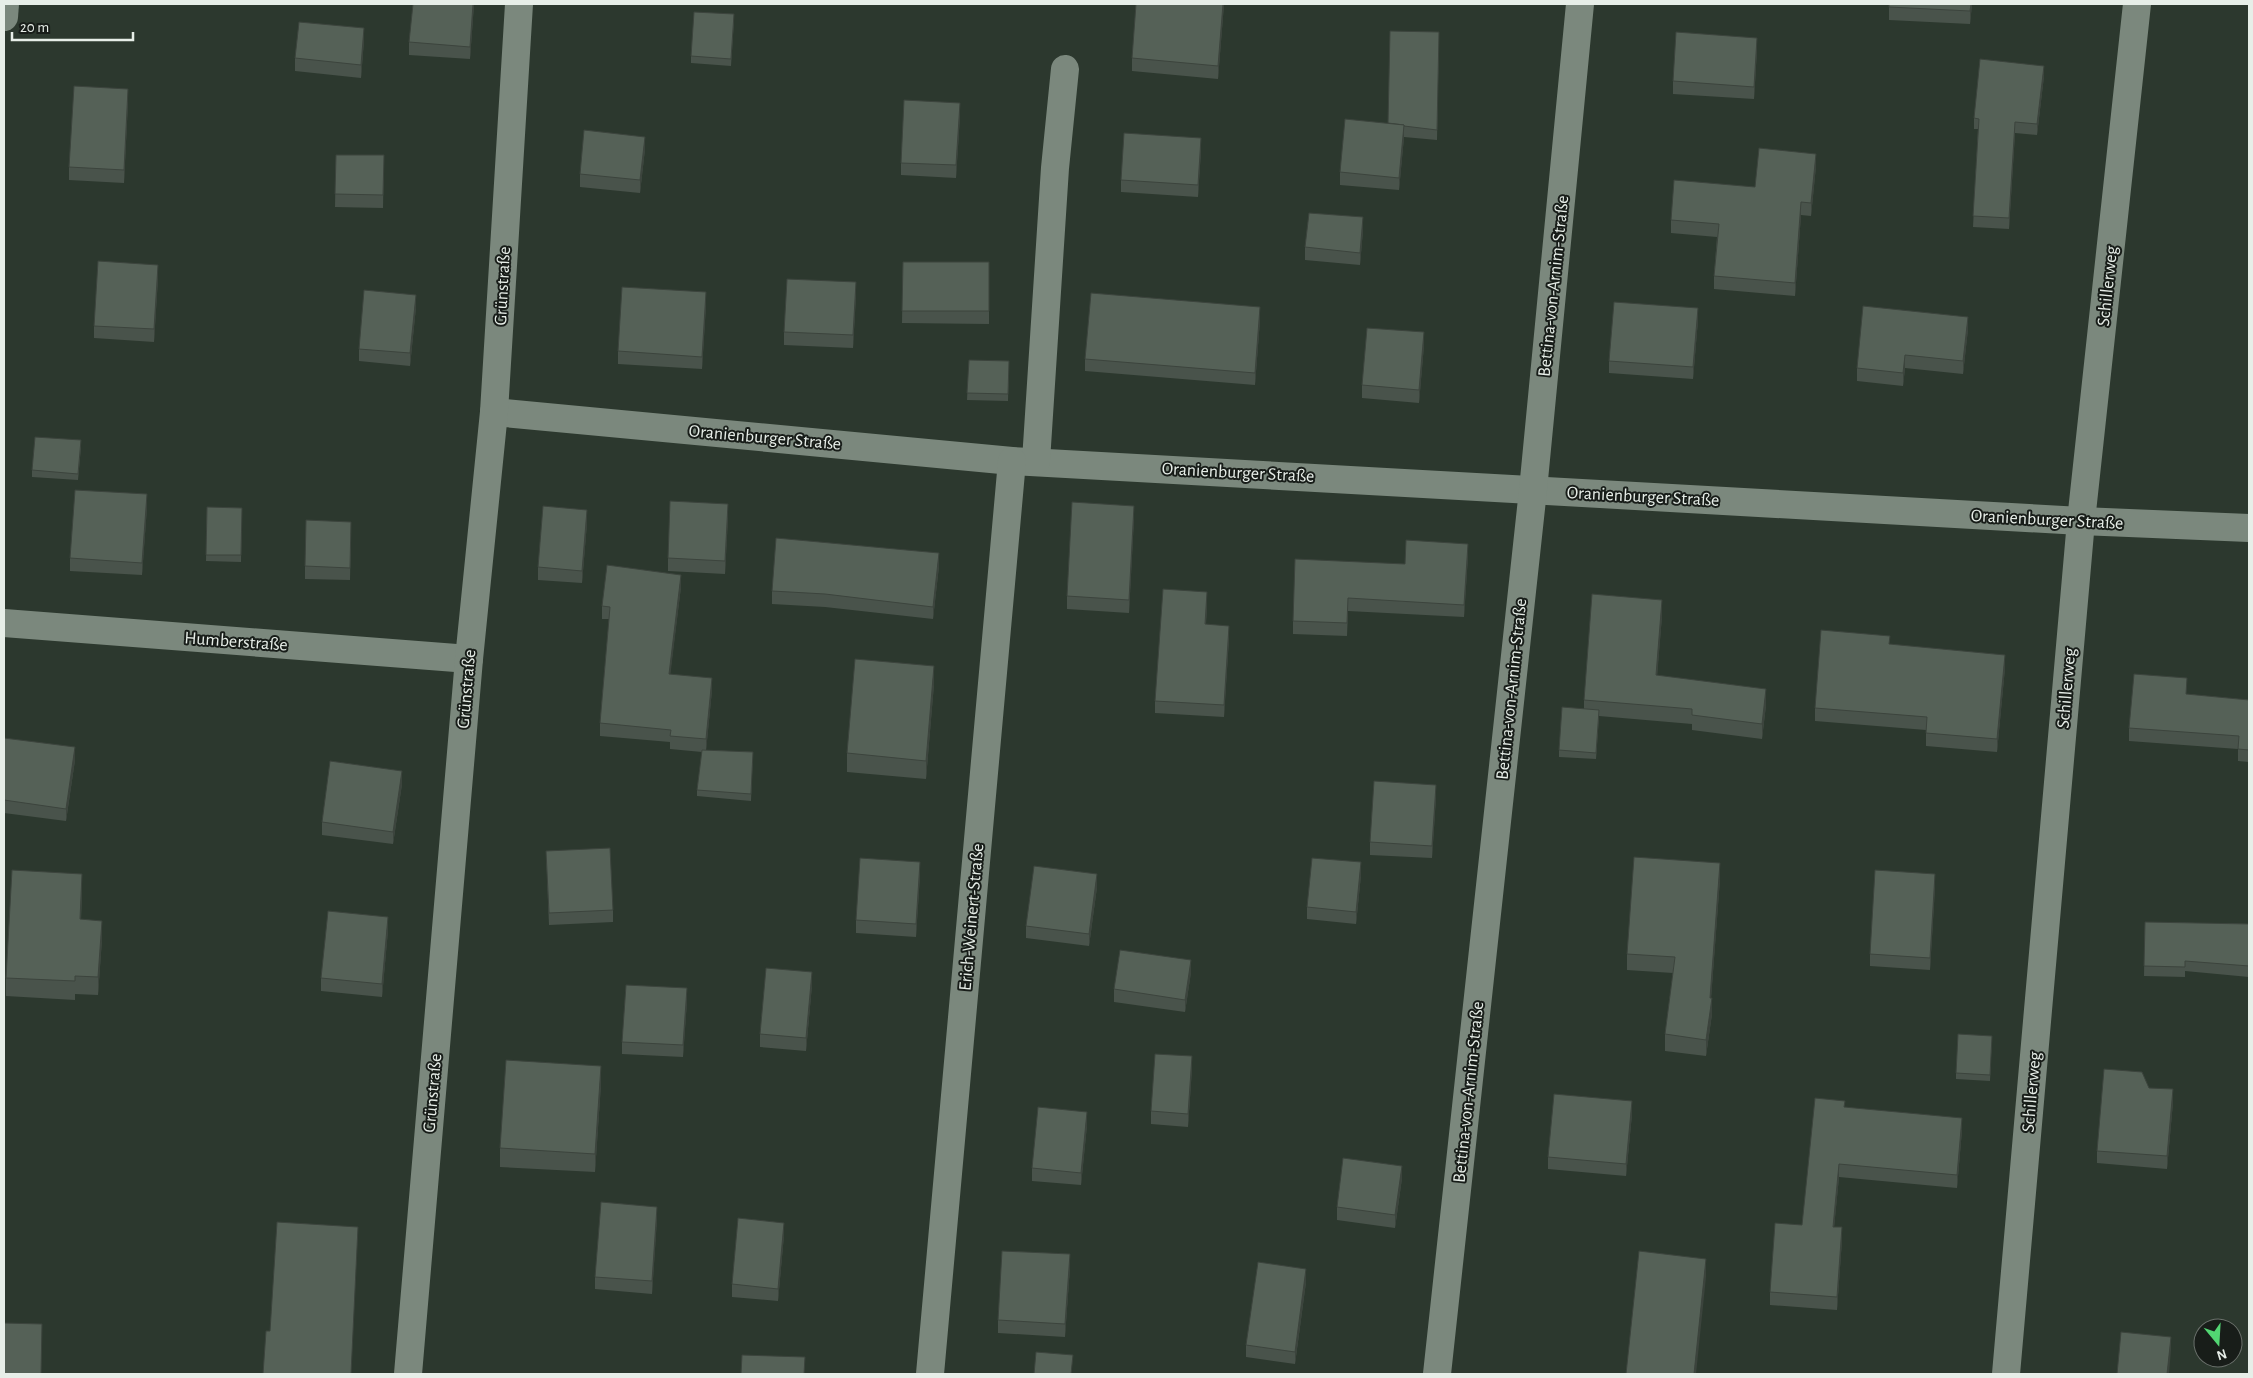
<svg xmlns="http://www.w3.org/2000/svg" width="2253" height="1378" viewBox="0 0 2253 1378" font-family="'Alegreya Sans',sans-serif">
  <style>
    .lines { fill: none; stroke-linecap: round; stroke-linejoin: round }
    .minor { stroke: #7b887d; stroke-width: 28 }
    .wall { fill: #49534b }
    .shaded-wall { fill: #3c443d }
    .building { fill: #556157; stroke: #3c443d }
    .labels { text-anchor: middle; stroke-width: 4; stroke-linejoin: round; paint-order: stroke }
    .street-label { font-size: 18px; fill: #e7eee8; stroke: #181d19 }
  </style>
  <rect width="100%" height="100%" fill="#2c382e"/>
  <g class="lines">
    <g class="minor">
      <path d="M 4,17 L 5,4"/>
      <path d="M 494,412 L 1012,461 L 2081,521 L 2249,528"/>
      <path d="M 1036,461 L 1055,168 L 1065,69"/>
      <path d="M 4,623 L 469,659"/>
      <path d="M 408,1374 L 469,659 L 494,412 L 519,4"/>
      <path d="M 930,1374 L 1012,461"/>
      <path d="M 1437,1374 L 1533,490 L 1580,4"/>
      <path d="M 2006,1374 L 2081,521 L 2137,4"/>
    </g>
  </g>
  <g class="wall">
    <path d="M 474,4 L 470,59 L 409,55 L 409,42 Z"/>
    <path d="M 1224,4 L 1218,79 L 1132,71 L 1132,58 Z"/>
    <path d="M 1889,4 L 1972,4 L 1970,24 L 1889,20 Z"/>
    <path d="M 734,20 L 731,66 L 691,63 L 691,56 Z"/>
    <path d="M 1439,32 L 1437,140 L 1404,137 L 1399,190 L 1340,185 L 1340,172 L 1388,123 Z"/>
    <path d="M 364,40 L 361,78 L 295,71 L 295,58 Z"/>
    <path d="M 1757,50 L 1754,99 L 1673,94 L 1673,81 Z"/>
    <path d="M 2044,76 L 2037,135 L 2015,133 L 2009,229 L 1973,227 L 1978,129 L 1974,129 L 1974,118 Z"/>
    <path d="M 128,102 L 124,183 L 69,180 L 69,167 Z"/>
    <path d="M 960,115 L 956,178 L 901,175 L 901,163 Z"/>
    <path d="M 645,149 L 640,193 L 580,187 L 580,174 Z"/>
    <path d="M 1201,150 L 1198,197 L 1121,192 L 1121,180 Z"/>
    <path d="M 336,155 L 384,155 L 383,208 L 335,207 Z"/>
    <path d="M 1816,166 L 1811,216 L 1801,215 L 1795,296 L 1714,289 L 1714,276 L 1717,237 L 1671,233 L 1671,220 L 1755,187 Z"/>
    <path d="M 1363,230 L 1360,265 L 1305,260 L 1305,247 Z"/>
    <path d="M 903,262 L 989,262 L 989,324 L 902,323 Z"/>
    <path d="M 158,278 L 154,342 L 94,338 L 94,326 Z"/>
    <path d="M 856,295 L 853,348 L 784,345 L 784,332 Z"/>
    <path d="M 706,305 L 702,369 L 618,364 L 618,351 Z"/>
    <path d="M 416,307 L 410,366 L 359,361 L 359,349 Z"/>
    <path d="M 1260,320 L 1255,385 L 1085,371 L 1085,359 Z"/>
    <path d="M 1698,320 L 1693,379 L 1609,373 L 1609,361 Z"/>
    <path d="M 1968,329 L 1963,374 L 1905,368 L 1903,386 L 1857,381 L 1857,368 Z"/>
    <path d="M 1424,345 L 1419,403 L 1362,398 L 1362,385 Z"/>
    <path d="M 969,360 L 1009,361 L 1008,401 L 967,400 Z"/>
    <path d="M 81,447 L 78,480 L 32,477 L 32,470 Z"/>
    <path d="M 147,507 L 142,575 L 70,571 L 70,558 Z"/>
    <path d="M 207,507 L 242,508 L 241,562 L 206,561 Z"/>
    <path d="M 728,517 L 725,574 L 668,571 L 668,558 Z"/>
    <path d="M 1134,518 L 1129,613 L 1067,609 L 1067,596 Z"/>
    <path d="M 587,523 L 582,583 L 538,580 L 538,567 Z"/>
    <path d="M 351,534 L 350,580 L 305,579 L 305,566 Z"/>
    <path d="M 1468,556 L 1464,617 L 1348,611 L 1347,636 L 1293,634 L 1293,621 L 1405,564 Z"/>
    <path d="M 939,566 L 933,619 L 825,607 L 772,604 L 772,591 Z"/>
    <path d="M 681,587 L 670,674 L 712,690 L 706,750 L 753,752 L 751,801 L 697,796 L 697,790 L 702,752 L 670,749 L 670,742 L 600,736 L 600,723 L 609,619 L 602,619 L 602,606 Z"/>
    <path d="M 1207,605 L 1206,624 L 1229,638 L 1224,717 L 1155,713 L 1155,701 Z"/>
    <path d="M 1662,616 L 1657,675 L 1766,705 L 1762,739 L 1692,730 L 1692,724 L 1599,716 L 1596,759 L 1559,757 L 1559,750 L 1584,709 L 1584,700 Z"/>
    <path d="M 1890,644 L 2005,668 L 1997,752 L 1926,746 L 1926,730 L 1815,721 L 1815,708 Z"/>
    <path d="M 934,684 L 926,779 L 847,772 L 847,753 Z"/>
    <path d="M 2187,694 L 2249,700 L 2249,762 L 2238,761 L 2238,749 L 2129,741 L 2129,728 Z"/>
    <path d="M 4,738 L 75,760 L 66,821 L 4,813 Z"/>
    <path d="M 402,784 L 393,844 L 322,835 L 322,822 Z"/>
    <path d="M 1436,797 L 1432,858 L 1370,855 L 1370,842 Z"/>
    <path d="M 546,851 L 613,910 L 613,922 L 549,925 Z"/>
    <path d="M 920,874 L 916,937 L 856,933 L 856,920 Z"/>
    <path d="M 1361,875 L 1356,924 L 1307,919 L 1307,907 Z"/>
    <path d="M 1720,879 L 1711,998 L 1712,1014 L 1706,1056 L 1665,1051 L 1665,1034 L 1673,973 L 1627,970 L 1627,954 Z"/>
    <path d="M 1097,887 L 1089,946 L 1026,938 L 1026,926 Z"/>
    <path d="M 1935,887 L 1930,970 L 1870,966 L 1870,954 Z"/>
    <path d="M 82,892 L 81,920 L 102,939 L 98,995 L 75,994 L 75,1000 L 6,996 L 6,978 Z"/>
    <path d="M 2145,922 L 2249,924 L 2249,977 L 2185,971 L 2185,977 L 2144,976 Z"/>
    <path d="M 388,930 L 382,997 L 321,991 L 321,978 Z"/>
    <path d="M 1191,972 L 1185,1012 L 1114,1002 L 1114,989 Z"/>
    <path d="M 812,985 L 806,1051 L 760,1047 L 760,1034 Z"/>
    <path d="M 687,1001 L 683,1057 L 622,1054 L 622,1042 Z"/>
    <path d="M 1992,1036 L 1990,1081 L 1956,1079 L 1956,1073 Z"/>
    <path d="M 1192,1068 L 1188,1127 L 1151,1124 L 1151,1111 Z"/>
    <path d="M 601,1084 L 595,1172 L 500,1167 L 500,1148 Z"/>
    <path d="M 2149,1088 L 2173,1102 L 2167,1169 L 2097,1163 L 2097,1151 Z"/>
    <path d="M 1845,1107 L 1962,1130 L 1957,1188 L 1839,1177 L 1834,1227 L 1842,1240 L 1837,1310 L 1770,1305 L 1770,1292 L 1802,1225 Z"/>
    <path d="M 1632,1114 L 1626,1176 L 1548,1169 L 1548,1157 Z"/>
    <path d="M 1087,1125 L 1081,1185 L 1032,1181 L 1032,1168 Z"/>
    <path d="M 1402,1178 L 1395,1228 L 1337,1220 L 1337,1207 Z"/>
    <path d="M 657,1219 L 652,1294 L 595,1289 L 595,1277 Z"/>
    <path d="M 784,1235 L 778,1301 L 732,1297 L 732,1284 Z"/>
    <path d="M 1070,1267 L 1065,1337 L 998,1333 L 998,1320 Z"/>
    <path d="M 1306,1282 L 1295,1364 L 1246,1357 L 1246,1345 Z"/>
  </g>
  <g class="shaded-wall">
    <path d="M 473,4 L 474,4 L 470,59 L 470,47 Z"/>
    <path d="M 1223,4 L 1224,4 L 1218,79 L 1218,66 Z"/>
    <path d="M 1971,4 L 1972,4 L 1970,24 L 1970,11 Z"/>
    <path d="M 364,28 L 364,40 L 361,78 L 361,65 Z"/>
    <path d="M 1757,38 L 1757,50 L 1754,99 L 1754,87 Z"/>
    <path d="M 2044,66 L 2044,76 L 2037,135 L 2037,124 Z"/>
    <path d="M 128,89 L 128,102 L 124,183 L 124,170 Z"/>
    <path d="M 960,103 L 960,115 L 956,178 L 956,165 Z"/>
    <path d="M 2015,122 L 2015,133 L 2009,229 L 2009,218 Z"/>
    <path d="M 1404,125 L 1404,137 L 1399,190 L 1399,178 Z"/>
    <path d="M 645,137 L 645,149 L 640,193 L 640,180 Z"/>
    <path d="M 1201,138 L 1201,150 L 1198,197 L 1198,185 Z"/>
    <path d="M 1816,154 L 1816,166 L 1811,216 L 1811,203 Z"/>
    <path d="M 1801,202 L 1801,215 L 1795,296 L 1795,283 Z"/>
    <path d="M 1363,217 L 1363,230 L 1360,265 L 1360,253 Z"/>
    <path d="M 158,265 L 158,278 L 154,342 L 154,329 Z"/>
    <path d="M 856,282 L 856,295 L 853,348 L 853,335 Z"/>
    <path d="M 706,292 L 706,305 L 702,369 L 702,357 Z"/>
    <path d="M 416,295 L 416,307 L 410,366 L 410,353 Z"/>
    <path d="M 1260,307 L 1260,320 L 1255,385 L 1255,373 Z"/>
    <path d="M 1698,308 L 1698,320 L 1693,379 L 1693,367 Z"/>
    <path d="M 1968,317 L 1968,329 L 1963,374 L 1963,361 Z"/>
    <path d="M 1424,332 L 1424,345 L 1419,403 L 1419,390 Z"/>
    <path d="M 1905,355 L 1905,368 L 1903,386 L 1903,373 Z"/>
    <path d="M 147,494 L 147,507 L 142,575 L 142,563 Z"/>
    <path d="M 728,504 L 728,517 L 725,574 L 725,561 Z"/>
    <path d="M 1134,506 L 1134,518 L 1129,613 L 1129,600 Z"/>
    <path d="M 587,510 L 587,523 L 582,583 L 582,571 Z"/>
    <path d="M 1468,544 L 1468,556 L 1464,617 L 1464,605 Z"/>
    <path d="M 939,553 L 939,566 L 933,619 L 933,607 Z"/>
    <path d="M 681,575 L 681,587 L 669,686 L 669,674 Z"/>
    <path d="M 1207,592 L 1207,605 L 1205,636 L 1205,624 Z"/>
    <path d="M 1662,600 L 1662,616 L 1656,691 L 1656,675 Z"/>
    <path d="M 1229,626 L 1229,638 L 1224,717 L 1224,705 Z"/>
    <path d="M 2005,655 L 2005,668 L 1997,752 L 1997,739 Z"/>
    <path d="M 934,666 L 934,684 L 926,779 L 926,761 Z"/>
    <path d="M 712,678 L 712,690 L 706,752 L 706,739 Z"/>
    <path d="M 1766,689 L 1766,705 L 1762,739 L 1762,724 Z"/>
    <path d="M 75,747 L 75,760 L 66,821 L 66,809 Z"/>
    <path d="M 402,771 L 402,784 L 393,844 L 393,832 Z"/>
    <path d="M 1436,785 L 1436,797 L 1432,858 L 1432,846 Z"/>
    <path d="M 920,862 L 920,874 L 916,937 L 916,924 Z"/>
    <path d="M 1361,862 L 1361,875 L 1356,924 L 1356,912 Z"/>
    <path d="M 1720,863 L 1720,879 L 1710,1013 L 1712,998 L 1712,1014 L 1706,1056 L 1706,1040 Z"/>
    <path d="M 82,874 L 82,892 L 80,938 L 80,919 Z"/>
    <path d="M 1097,874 L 1097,887 L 1089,946 L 1089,934 Z"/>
    <path d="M 1935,874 L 1935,887 L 1930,970 L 1930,958 Z"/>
    <path d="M 388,917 L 388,930 L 382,997 L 382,984 Z"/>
    <path d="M 102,921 L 102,939 L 98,995 L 98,977 Z"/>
    <path d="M 1191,960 L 1191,972 L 1185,1012 L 1185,1000 Z"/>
    <path d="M 812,972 L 812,985 L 806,1051 L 806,1038 Z"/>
    <path d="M 687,988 L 687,1001 L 683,1057 L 683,1045 Z"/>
    <path d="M 1192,1056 L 1192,1068 L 1188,1127 L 1188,1114 Z"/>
    <path d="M 601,1066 L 601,1084 L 595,1172 L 595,1154 Z"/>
    <path d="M 2173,1089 L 2173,1102 L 2167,1169 L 2167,1156 Z"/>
    <path d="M 1632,1101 L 1632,1114 L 1626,1176 L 1626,1164 Z"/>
    <path d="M 1087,1112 L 1087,1125 L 1081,1185 L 1081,1173 Z"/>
    <path d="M 1962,1118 L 1962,1130 L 1957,1188 L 1957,1175 Z"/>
    <path d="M 1839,1164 L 1839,1177 L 1833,1239 L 1833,1227 Z"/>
    <path d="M 1402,1166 L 1402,1178 L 1395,1228 L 1395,1215 Z"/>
    <path d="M 657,1207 L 657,1219 L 652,1294 L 652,1281 Z"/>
    <path d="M 784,1223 L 784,1235 L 778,1301 L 778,1289 Z"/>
    <path d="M 1842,1227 L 1842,1240 L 1837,1310 L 1837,1297 Z"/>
    <path d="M 1070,1254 L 1070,1267 L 1065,1337 L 1065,1324 Z"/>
    <path d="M 1706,1259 L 1706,1277 L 1696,1374 L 1694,1374 Z"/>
    <path d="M 1306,1269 L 1306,1282 L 1295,1364 L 1295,1352 Z"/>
    <path d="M 2171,1337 L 2171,1350 L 2169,1374 L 2167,1374 Z"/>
  </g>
  <g class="building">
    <path d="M 413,4 L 473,4 L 470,47 L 409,42 Z"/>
    <path d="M 1136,4 L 1223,4 L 1218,66 L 1132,58 Z"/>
    <path d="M 1889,4 L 1971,4 L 1970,11 L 1889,7 Z"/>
    <path d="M 694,12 L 734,14 L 731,59 L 691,56 Z"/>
    <path d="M 299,22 L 364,28 L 361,65 L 295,58 Z"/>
    <path d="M 1390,31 L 1439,32 L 1437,130 L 1404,126 L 1404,125 L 1388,123 Z"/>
    <path d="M 1676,32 L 1757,38 L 1754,87 L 1673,81 Z"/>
    <path d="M 1980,59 L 2044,66 L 2037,124 L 2015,122 L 2009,218 L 1973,216 L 1979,119 L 1974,118 Z"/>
    <path d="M 74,86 L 128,89 L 124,170 L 69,167 Z"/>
    <path d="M 904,100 L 960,103 L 956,165 L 901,163 Z"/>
    <path d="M 1345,119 L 1404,125 L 1399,178 L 1340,172 Z"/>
    <path d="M 584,130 L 645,137 L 640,180 L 580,174 Z"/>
    <path d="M 1124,133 L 1201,138 L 1198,185 L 1121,180 Z"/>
    <path d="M 1759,148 L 1816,154 L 1811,203 L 1801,202 L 1795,283 L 1714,276 L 1719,224 L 1671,220 L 1674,180 L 1755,187 Z"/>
    <path d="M 336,155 L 384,155 L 383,195 L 335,194 Z"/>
    <path d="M 1309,213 L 1363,217 L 1360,253 L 1305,247 Z"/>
    <path d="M 98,261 L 158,265 L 154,329 L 94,326 Z"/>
    <path d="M 903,262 L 989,262 L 989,311 L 902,311 Z"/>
    <path d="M 787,279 L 856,282 L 853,335 L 784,332 Z"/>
    <path d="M 622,287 L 706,292 L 702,357 L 618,351 Z"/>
    <path d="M 364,290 L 416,295 L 410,353 L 359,349 Z"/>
    <path d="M 1091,293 L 1260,307 L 1255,373 L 1085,359 Z"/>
    <path d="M 1614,302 L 1698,308 L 1693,367 L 1609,361 Z"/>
    <path d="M 1863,306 L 1968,317 L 1963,361 L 1905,355 L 1903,373 L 1857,368 Z"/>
    <path d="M 1367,328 L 1424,332 L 1419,390 L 1362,385 Z"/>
    <path d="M 969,360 L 1009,361 L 1008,394 L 967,393 Z"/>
    <path d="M 35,437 L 81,440 L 78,474 L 32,470 Z"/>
    <path d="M 75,490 L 147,494 L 142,563 L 70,558 Z"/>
    <path d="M 670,501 L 728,504 L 725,561 L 668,558 Z"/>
    <path d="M 1072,502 L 1134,506 L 1129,600 L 1067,596 Z"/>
    <path d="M 543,506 L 587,510 L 582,571 L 538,567 Z"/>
    <path d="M 207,507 L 242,508 L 241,555 L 206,555 Z"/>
    <path d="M 306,520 L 351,522 L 350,568 L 305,566 Z"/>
    <path d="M 776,538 L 939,553 L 933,607 L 825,594 L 772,591 Z"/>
    <path d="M 1406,540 L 1468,544 L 1464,605 L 1348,598 L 1347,623 L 1293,621 L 1295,559 L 1405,564 Z"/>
    <path d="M 607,565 L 681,575 L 669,674 L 712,678 L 706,739 L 670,736 L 671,730 L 600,723 L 610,607 L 602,606 Z"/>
    <path d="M 1163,589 L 1207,592 L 1205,624 L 1229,626 L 1224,705 L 1155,701 Z"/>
    <path d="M 1592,594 L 1662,600 L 1656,675 L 1766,689 L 1762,724 L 1692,715 L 1692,709 L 1584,700 Z"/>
    <path d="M 1821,630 L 1890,636 L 1889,644 L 2005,655 L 1997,739 L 1926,733 L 1927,717 L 1815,708 Z"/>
    <path d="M 855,659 L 934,666 L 926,761 L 847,753 Z"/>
    <path d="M 2134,674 L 2187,678 L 2186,694 L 2249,700 L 2249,750 L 2238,749 L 2239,736 L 2129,728 Z"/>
    <path d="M 1562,707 L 1599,710 L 1596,753 L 1559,750 Z"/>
    <path d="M 4,738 L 75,747 L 66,809 L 4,800 Z"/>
    <path d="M 702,750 L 753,752 L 751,794 L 697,790 Z"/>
    <path d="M 330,761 L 402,771 L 393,832 L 322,822 Z"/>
    <path d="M 1374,781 L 1436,785 L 1432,846 L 1370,842 Z"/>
    <path d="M 610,848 L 613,910 L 549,913 L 546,851 Z"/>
    <path d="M 1634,857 L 1720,863 L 1710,998 L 1712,998 L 1706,1040 L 1665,1034 L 1675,957 L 1627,954 Z"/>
    <path d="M 860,858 L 920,862 L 916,924 L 856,920 Z"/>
    <path d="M 1312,858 L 1361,862 L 1356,912 L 1307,907 Z"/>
    <path d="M 1034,866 L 1097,874 L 1089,934 L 1026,926 Z"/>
    <path d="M 12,870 L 82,874 L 80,919 L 102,921 L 98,977 L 75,976 L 75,981 L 6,978 Z"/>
    <path d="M 1875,870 L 1935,874 L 1930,958 L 1870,954 Z"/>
    <path d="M 328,911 L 388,917 L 382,984 L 321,978 Z"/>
    <path d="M 2145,922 L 2249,924 L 2249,966 L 2185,961 L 2185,967 L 2144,966 Z"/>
    <path d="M 1120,950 L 1191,960 L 1185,1000 L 1114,989 Z"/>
    <path d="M 766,968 L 812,972 L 806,1038 L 760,1034 Z"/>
    <path d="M 626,985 L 687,988 L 683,1045 L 622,1042 Z"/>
    <path d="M 1958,1034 L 1992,1036 L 1990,1075 L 1956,1073 Z"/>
    <path d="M 1155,1054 L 1192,1056 L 1188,1114 L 1151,1111 Z"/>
    <path d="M 506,1060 L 601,1066 L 595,1154 L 500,1148 Z"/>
    <path d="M 2104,1069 L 2142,1072 L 2149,1088 L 2173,1089 L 2167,1156 L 2097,1151 Z"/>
    <path d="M 1554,1094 L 1632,1101 L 1626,1164 L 1548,1157 Z"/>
    <path d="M 1815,1098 L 1845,1101 L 1844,1107 L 1962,1118 L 1957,1175 L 1839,1164 L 1833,1227 L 1842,1227 L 1837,1297 L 1770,1292 L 1775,1223 L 1802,1225 Z"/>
    <path d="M 1038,1107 L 1087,1112 L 1081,1173 L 1032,1168 Z"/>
    <path d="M 1343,1158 L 1402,1166 L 1395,1215 L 1337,1207 Z"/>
    <path d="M 601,1202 L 657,1207 L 652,1281 L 595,1277 Z"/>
    <path d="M 738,1218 L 784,1223 L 778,1289 L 732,1284 Z"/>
    <path d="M 277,1222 L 358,1227 L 351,1374 L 263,1374 L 266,1331 L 270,1331 Z"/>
    <path d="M 1002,1251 L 1070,1254 L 1065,1324 L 998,1320 Z"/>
    <path d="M 1639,1251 L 1706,1259 L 1694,1374 L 1626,1374 Z"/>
    <path d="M 1258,1262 L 1306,1269 L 1295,1352 L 1246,1345 Z"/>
    <path d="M 4,1323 L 42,1324 L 41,1374 L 4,1374 Z"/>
    <path d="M 2121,1332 L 2171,1337 L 2167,1374 L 2117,1374 Z"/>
    <path d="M 1036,1352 L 1073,1355 L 1071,1374 L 1034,1374 Z"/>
    <path d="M 742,1355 L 805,1357 L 804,1374 L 741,1374 Z"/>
  </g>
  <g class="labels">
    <g class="street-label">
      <text transform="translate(502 286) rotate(-87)" y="6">Grünstraße</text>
      <text transform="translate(1553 286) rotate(-84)" y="6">Bettina-von-Arnim-Straße</text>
      <text transform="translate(2107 286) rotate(-84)" y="6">Schillerweg</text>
      <text transform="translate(765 437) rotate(5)" y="6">Oranienburger Straße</text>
      <text transform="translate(1238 472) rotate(3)" y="6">Oranienburger Straße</text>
      <text transform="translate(1643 496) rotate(3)" y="6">Oranienburger Straße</text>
      <text transform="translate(2047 519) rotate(3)" y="6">Oranienburger Straße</text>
      <text transform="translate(236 641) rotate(4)" y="6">Humberstraße</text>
      <text transform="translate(2066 688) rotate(-85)" y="6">Schillerweg</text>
      <text transform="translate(466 689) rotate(-85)" y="6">Grünstraße</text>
      <text transform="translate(1511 689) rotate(-84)" y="6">Bettina-von-Arnim-Straße</text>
      <text transform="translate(971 917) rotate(-85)" y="6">Erich-Weinert-Straße</text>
      <text transform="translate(1468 1092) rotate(-84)" y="6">Bettina-von-Arnim-Straße</text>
      <text transform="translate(2031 1092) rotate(-85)" y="6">Schillerweg</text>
      <text transform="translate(432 1093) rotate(-85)" y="6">Grünstraße</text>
    </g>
  </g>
  <rect width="2253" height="1378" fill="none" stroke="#e7eee8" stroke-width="10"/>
  <g transform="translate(2218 1343) rotate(162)"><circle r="24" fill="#181d19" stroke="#6b716c"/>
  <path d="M0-4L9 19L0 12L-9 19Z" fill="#52d673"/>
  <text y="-8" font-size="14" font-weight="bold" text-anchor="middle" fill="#e7eee8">N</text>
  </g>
  <path d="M12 32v8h121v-8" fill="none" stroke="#e7eee8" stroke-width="2.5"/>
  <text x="20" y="32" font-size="15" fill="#e7eee8" stroke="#181d19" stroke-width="4" paint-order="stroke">20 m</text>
</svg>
